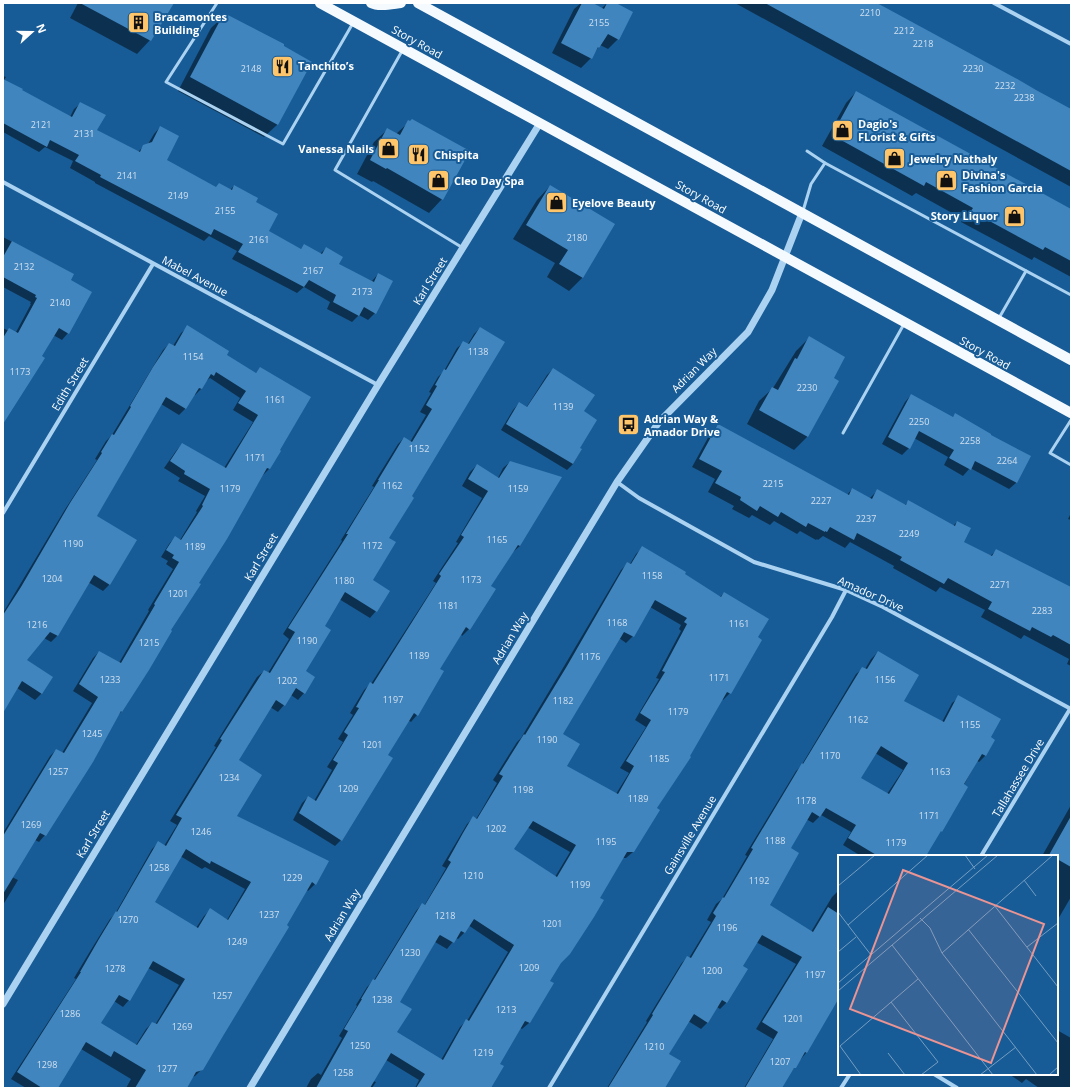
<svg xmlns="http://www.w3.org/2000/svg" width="1074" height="1091" viewBox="0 0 1074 1091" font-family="'Open Sans',sans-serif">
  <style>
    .shadow { fill: #0007; fill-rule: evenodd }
    .building { fill: #4185be; fill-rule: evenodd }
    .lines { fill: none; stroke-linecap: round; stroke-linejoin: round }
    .service { stroke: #abd2f1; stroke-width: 3 }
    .minor { stroke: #abd2f1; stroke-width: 4 }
    .tertiary { stroke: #abd2f1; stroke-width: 7 }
    .primary { stroke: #f5faff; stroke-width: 10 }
    .labels { text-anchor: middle; stroke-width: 4; stroke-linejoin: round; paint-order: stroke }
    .number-label { font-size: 9px; fill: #d0e0ef }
    .poi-label { font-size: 11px; font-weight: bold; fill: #fff; stroke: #185c97; text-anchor: start }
    .street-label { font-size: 11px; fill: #fff; stroke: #185c97 }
    .inset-road { fill: none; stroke: #749dc1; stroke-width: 1 }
    .view { fill: #ea9494; fill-opacity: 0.15; stroke: #ea9494; stroke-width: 2 }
    .inset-edge { fill: none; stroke: #fff; stroke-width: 2 }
  </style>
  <rect width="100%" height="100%" fill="#185c97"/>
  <g class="shadow">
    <path d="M 78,3 L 172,3 L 150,40 L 137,54 L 70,18 Z"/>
    <path d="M 581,3 L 591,3 L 601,9 L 607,3 L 614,3 L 618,39 L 608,49 L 600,45 L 591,58 L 581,68 L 552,53 L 574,9 Z"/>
    <path d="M 735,3 L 874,3 L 1071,110 L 1071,187 Z"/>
    <path d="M 225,15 L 278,124 L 264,137 L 178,91 L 211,28 Z"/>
    <path d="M 3,76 L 6,77 L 4,80 L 21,91 L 70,117 L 74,109 L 81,103 L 96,130 L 138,152 L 144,146 L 148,144 L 154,134 L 160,127 L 166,161 L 215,188 L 230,190 L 234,186 L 255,203 L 268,232 L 300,250 L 304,245 L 320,254 L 326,248 L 338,265 L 372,281 L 378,274 L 375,313 L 368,320 L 359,315 L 352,322 L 327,309 L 330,302 L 304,287 L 297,293 L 232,259 L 237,251 L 209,236 L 204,241 L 95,183 L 95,182 L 70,168 L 73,161 L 45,147 L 39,152 L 3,132 Z"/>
    <path d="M 856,92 L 1071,210 L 1071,277 L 1034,257 L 1032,260 L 961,222 L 963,219 L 916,193 L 912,196 L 822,146 L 846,103 Z"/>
    <path d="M 409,122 L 442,199 L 429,213 L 373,181 L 372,182 L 357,174 L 374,142 L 388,129 L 396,134 Z"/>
    <path d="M 550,186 L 583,277 L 569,291 L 547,277 L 555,263 L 513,239 L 537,200 Z"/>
    <path d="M 3,237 L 73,274 L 69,281 L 68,333 L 62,340 L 53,335 L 3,422 L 3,328 L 15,334 L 31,304 L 30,304 L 31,302 L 3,287 Z"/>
    <path d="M 188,327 L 225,355 L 255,374 L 260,368 L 269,469 L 263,475 L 122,711 L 118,715 L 45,835 L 39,842 L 35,840 L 12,877 L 18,880 L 3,905 L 3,833 L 50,756 L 56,750 L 62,753 L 92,703 L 73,691 L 93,658 L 99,652 L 119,663 L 149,611 L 148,610 L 173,569 L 166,564 L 168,561 L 161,557 L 169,544 L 175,537 L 180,540 L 197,512 L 196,511 L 205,496 L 178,481 L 180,478 L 164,468 L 176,451 L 182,444 L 224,468 L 253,422 L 233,410 L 240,398 L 210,378 L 206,381 L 201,389 L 195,395 L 194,395 L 185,409 L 179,415 L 161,404 L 96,517 L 136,541 L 109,585 L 103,591 L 88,582 L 57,636 L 51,642 L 44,638 L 26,660 L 52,677 L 41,694 L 35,700 L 17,688 L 3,711 L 3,613 L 64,511 L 97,460 L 95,459 L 106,441 L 112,435 L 163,350 L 169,344 L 173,346 L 181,333 Z"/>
    <path d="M 480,328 L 411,497 L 388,538 L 372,580 L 376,611 L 370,618 L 339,599 L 323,626 L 304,672 L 304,693 L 298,700 L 291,695 L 284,705 L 278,712 L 270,707 L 237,761 L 235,816 L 315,884 L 308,891 L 306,889 L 202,1069 L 195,1076 L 192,1077 L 186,1088 L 126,1088 L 131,1079 L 81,1049 L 57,1088 L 26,1088 L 11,1079 L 76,979 L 74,978 L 89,953 L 110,919 L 115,914 L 152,849 L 158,843 L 164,846 L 177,825 L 170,821 L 216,747 L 214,746 L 257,677 L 264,671 L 268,673 L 289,639 L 283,634 L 342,541 L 341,540 L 374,487 L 372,486 L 398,444 L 404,438 L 410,442 L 426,415 L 420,412 L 431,393 L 429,392 L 438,377 L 444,371 L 457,348 L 464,342 L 468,344 L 474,334 ZM 180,856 L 202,869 L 205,867 L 245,889 L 227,920 L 210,910 L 204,916 L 196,928 L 153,902 ZM 148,968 L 179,985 L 155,1025 L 152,1023 L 146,1029 L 136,1045 L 100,1024 L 114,1001 L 123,1007 L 129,1000 Z"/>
    <path d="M 809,338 L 832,379 L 837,382 L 807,437 L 794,450 L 747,424 L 759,401 L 773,388 L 796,351 Z"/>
    <path d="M 553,369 L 583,411 L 578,448 L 581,450 L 573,464 L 567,470 L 501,430 L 513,410 L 519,403 L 526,408 L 547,375 Z"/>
    <path d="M 911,395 L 952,418 L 955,414 L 989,435 L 1029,456 L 1016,483 L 1009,489 L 970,468 L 963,476 L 944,465 L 948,457 L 914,438 L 909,448 L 902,455 L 882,444 L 905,402 Z"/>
    <path d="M 718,425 L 847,495 L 852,489 L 869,499 L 878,490 L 905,505 L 908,502 L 953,526 L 957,522 L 963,542 L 990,556 L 997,550 L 1071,589 L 1071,666 L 1067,664 L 1069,659 L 1024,635 L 1021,639 L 981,617 L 985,610 L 940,587 L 936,592 L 893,568 L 894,566 L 850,542 L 845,548 L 823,536 L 818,540 L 817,539 L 816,540 L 800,531 L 797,534 L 774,521 L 770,525 L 752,515 L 749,518 L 732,509 L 734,506 L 708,492 L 715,479 L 692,467 L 710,434 Z"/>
    <path d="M 510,462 L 520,546 L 513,552 L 490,586 L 469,629 L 462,636 L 461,634 L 439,669 L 417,715 L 411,722 L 408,720 L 387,755 L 341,840 L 335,846 L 293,820 L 302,803 L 308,797 L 314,801 L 332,770 L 327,767 L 343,742 L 338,739 L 353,715 L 350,713 L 364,690 L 370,684 L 371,684 L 436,583 L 433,581 L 458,543 L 456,542 L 482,498 L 462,486 L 470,472 L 477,465 L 498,478 L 503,468 Z"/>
    <path d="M 1071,513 L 1071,520 L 1068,519 Z"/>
    <path d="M 642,548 L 720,597 L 724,593 L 756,638 L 730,693 L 723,700 L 722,699 L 656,809 L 633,852 L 626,858 L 623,858 L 549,981 L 553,983 L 529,1023 L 522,1029 L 520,1028 L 499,1064 L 489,1088 L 415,1088 L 419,1080 L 386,1060 L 373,1081 L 376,1082 L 372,1088 L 306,1088 L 311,1079 L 318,1073 L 321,1075 L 342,1038 L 339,1036 L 357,1006 L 356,1005 L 367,987 L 374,980 L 416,911 L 422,904 L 424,906 L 446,868 L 442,866 L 457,841 L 467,824 L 473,818 L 476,819 L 481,811 L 497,783 L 493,780 L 517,742 L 521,738 L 560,673 L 621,570 L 628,563 L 630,564 L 636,554 ZM 650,607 L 681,625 L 679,629 L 681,631 L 656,678 L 659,679 L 635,720 L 646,727 L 620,768 L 629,773 L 616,794 L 565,766 L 562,734 L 619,638 L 626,643 L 633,636 ZM 527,827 L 570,852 L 555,877 L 513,850 ZM 468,925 L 508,952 L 467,1021 L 466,1021 L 460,1027 L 441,1060 L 396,1033 L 399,1002 L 435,942 L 447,949 L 456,938 L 458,939 L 464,933 Z"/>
    <path d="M 878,652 L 903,701 L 942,722 L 952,703 L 959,697 L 989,738 L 994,740 L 985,756 L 979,762 L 977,761 L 925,856 L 861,856 L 843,845 L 851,832 L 821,815 L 813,823 L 806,819 L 790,848 L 769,905 L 811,932 L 832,897 L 838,891 L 839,892 L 839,996 L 806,1053 L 789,1074 L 781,1088 L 744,1088 L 773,1039 L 756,1029 L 796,964 L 756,942 L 742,966 L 746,969 L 726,1003 L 720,1009 L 717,1007 L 708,1022 L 701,1029 L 688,1021 L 668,1055 L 664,1088 L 607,1088 L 647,1022 L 646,1021 L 681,964 L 687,957 L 689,958 L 711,922 L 707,920 L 716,904 L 722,899 L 747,856 L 745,855 L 796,771 L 801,766 L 856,674 L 863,668 L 865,669 L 871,659 ZM 875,753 L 903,770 L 887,794 L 859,778 Z"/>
    <path d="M 1071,805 L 1071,897 L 1057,921 L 1057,856 L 1042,856 Z"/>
    <path d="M 1057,1030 L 1071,1038 L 1071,1088 L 1039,1088 L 1026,1079 L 1022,1083 L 1009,1074 L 1057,1074 Z"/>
  </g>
  <g class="building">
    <path d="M 80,3 L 174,3 L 151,41 Z"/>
    <path d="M 582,3 L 593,3 L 604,9 L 607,3 L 616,3 L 633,12 L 619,40 L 608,34 L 599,48 L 598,47 L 592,59 L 561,43 Z"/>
    <path d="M 765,3 L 877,3 L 1019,80 L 1036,90 L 1071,109 L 1071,171 Z"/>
    <path d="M 224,13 L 284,44 L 284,46 L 312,62 L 278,125 L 190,77 Z"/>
    <path d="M 3,79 L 23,89 L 22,90 L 72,117 L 80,102 L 106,115 L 97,130 L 140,152 L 143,145 L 152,142 L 160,126 L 179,136 L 167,160 L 216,187 L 219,183 L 232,190 L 234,185 L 258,198 L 256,202 L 278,214 L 269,231 L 301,249 L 304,244 L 322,254 L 326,247 L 343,257 L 339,264 L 374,282 L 378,273 L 393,281 L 376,314 L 364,307 L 359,316 L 333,302 L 336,295 L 309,280 L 304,287 L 238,252 L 243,244 L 214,229 L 211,235 L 100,177 L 101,175 L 75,161 L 79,155 L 50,140 L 47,147 L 3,123 Z"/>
    <path d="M 856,91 L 1071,209 L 1071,261 L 1045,247 L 1043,250 L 971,211 L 973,208 L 926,182 L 924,186 L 832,135 Z"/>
    <path d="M 412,119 L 470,151 L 443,200 L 387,168 L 386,169 L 370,160 L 387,128 L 400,135 L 408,120 L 410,121 Z"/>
    <path d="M 550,185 L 615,224 L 583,278 L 559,264 L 568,250 L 526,225 Z"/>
    <path d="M 12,241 L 74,274 L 71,280 L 92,292 L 69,334 L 59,328 L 42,356 L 45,358 L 3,424 L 3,338 L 9,328 L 18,333 L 37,298 L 35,297 L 36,295 L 3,277 L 3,257 Z"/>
    <path d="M 187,325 L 229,351 L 227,355 L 256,373 L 260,367 L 311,397 L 280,450 L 281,451 L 270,469 L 267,468 L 227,539 L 199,583 L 201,584 L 171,630 L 172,631 L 149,670 L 122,712 L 121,711 L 93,762 L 46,836 L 40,833 L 3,894 L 3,836 L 56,749 L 64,753 L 98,697 L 79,684 L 99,651 L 121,663 L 155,605 L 154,604 L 179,562 L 172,558 L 174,555 L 166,550 L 175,536 L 181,540 L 203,506 L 202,505 L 210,489 L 184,474 L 185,471 L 170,461 L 182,443 L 226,468 L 258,415 L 238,403 L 246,391 L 216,372 L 214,376 L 211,374 L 202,389 L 199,388 L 186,409 L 166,397 L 97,516 L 137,540 L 110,585 L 94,575 L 58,636 L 50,632 L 27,660 L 53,677 L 42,694 L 22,681 L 3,713 L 3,615 L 21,587 L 70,503 L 102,453 L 101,452 L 112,434 L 114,435 L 131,407 L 130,406 L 153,367 L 169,343 L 175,346 Z"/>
    <path d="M 480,327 L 505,342 L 412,496 L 414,498 L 389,538 L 396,542 L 373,580 L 390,591 L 377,612 L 345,592 L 325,626 L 331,630 L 306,671 L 315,677 L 305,694 L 296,688 L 285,706 L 276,700 L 239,760 L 262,775 L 237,816 L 329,861 L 316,885 L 312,882 L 287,925 L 289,927 L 223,1036 L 203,1070 L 196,1072 L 187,1088 L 135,1088 L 146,1070 L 114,1051 L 111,1057 L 86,1042 L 58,1088 L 42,1088 L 17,1072 L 81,972 L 80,972 L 99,939 L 116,911 L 117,912 L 158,841 L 166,846 L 182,818 L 176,815 L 222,740 L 220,739 L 264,670 L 270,673 L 295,632 L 288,628 L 348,534 L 346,534 L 379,480 L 378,480 L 404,437 L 412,442 L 432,409 L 426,405 L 437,386 L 435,385 L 444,369 L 446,370 L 463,341 L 469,344 ZM 186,849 L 210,864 L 211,861 L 251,882 L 228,920 L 210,908 L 198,928 L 155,902 ZM 153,961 L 185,979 L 157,1024 L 152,1022 L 137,1045 L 101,1023 L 119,995 L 130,1001 Z"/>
    <path d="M 809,336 L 845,357 L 834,378 L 839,381 L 808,437 L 759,410 L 772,387 L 778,390 L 795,358 L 797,359 Z"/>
    <path d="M 553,368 L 595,395 L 584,411 L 597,420 L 580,448 L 582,449 L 573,464 L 506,424 L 519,402 L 527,407 Z"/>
    <path d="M 911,394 L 953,417 L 955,413 L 991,434 L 991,435 L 1031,456 L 1017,483 L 975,461 L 971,470 L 949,458 L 954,450 L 919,431 L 910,449 L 888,437 Z"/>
    <path d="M 718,424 L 849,495 L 852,488 L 872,499 L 877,489 L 906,505 L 908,500 L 955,526 L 957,521 L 971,528 L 964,542 L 992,556 L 996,549 L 1071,587 L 1071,645 L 1053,635 L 1051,637 L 1032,627 L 1030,631 L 988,609 L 992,602 L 948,578 L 944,584 L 900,560 L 902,557 L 857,533 L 854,540 L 830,527 L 827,532 L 825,531 L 825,532 L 808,523 L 806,527 L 781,512 L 778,517 L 760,506 L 757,511 L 740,500 L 741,497 L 715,483 L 722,471 L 699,459 Z"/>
    <path d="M 510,461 L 562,477 L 520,546 L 518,545 L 491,586 L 496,589 L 470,630 L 466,627 L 440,669 L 444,671 L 418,716 L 414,713 L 388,755 L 393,758 L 342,841 L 299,813 L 308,796 L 316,801 L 338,763 L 333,760 L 348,735 L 344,732 L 359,708 L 356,707 L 370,682 L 373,684 L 441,576 L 439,574 L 464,537 L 461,535 L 488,491 L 468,479 L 477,464 L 499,478 Z"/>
    <path d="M 642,546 L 686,572 L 685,574 L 721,597 L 724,592 L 769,619 L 758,637 L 762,640 L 731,694 L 727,692 L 690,756 L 691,757 L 657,808 L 660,810 L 634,852 L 627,852 L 600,898 L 604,900 L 594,917 L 570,954 L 561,963 L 550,981 L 554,983 L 530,1023 L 525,1021 L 500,1064 L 504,1066 L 491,1088 L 416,1088 L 425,1074 L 391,1053 L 370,1088 L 316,1088 L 348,1031 L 344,1029 L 362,999 L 361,999 L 373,979 L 375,980 L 422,903 L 425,905 L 451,862 L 448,860 L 463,833 L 473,816 L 477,819 L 503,776 L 499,774 L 524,734 L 525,735 L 567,666 L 627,562 L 631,564 ZM 655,600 L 687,618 L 684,622 L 687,624 L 662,671 L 665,672 L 640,713 L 651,720 L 626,761 L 634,766 L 618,794 L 567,766 L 580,744 L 563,734 L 624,632 L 634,637 ZM 533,821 L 576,845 L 557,877 L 514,849 ZM 474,919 L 514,945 L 469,1021 L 466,1019 L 443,1060 L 397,1032 L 412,1009 L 400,1002 L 439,936 L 440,935 L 454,943 L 461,931 L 465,933 Z"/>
    <path d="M 878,651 L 919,675 L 904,701 L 944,722 L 958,695 L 1001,719 L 991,737 L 995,740 L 986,756 L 982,754 L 964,784 L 968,787 L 942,832 L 941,831 L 926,856 L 878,856 L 848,838 L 856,825 L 826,808 L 820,817 L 812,812 L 791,848 L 799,853 L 770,905 L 813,932 L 828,907 L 839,914 L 839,998 L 807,1053 L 805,1052 L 796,1068 L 794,1068 L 782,1088 L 745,1088 L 778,1032 L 762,1022 L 802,957 L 762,935 L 743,966 L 748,969 L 727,1003 L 722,1000 L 708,1023 L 694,1014 L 669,1054 L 681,1061 L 665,1088 L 608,1088 L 653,1015 L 652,1014 L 687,956 L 691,958 L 716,916 L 713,913 L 723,897 L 724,898 L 753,849 L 751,848 L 802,763 L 803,764 L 862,667 L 867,669 ZM 881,746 L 908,763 L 889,794 L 861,778 Z"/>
    <path d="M 1071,816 L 1071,867 L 1057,859 L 1057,856 L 1049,855 Z"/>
  </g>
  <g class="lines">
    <g class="service">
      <path d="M 217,3 L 166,82 L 283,144 L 353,23"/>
      <path d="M 402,51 L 335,170 L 463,248"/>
      <path d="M 807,151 L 825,163"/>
      <path d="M 803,211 L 811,184 L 825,163 L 1071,295"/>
      <path d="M 999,318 L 1026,271"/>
      <path d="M 1071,420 L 1050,453 L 1071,465"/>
      <path d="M 843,433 L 904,324"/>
    </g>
    <g class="minor">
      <path d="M 994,3 L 1071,44"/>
      <path d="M 3,182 L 378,385"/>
      <path d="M 617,482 L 639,498 L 754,562 L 846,590 L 883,607 L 1071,709"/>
      <path d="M 3,513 L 153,264"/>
      <path d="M 981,856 L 1070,709"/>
      <path d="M 934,1074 L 957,1088"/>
      <path d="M 549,1088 L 832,617 L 846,590"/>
      <path d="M 841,1088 L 850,1074"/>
    </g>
    <g class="tertiary">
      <path d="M 3,1004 L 378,385 L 540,123"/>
      <path d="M 250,1088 L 617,482 L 659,422 L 748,332 L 772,290 L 802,213"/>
    </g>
    <g class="primary">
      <path d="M 320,3 L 1071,413"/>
      <path d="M 371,3 C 379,7 392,4 401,3"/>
      <path d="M 418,3 L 1071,360"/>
    </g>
  </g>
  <defs>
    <symbol id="building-square" viewBox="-11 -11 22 22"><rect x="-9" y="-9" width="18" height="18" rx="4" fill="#ffc56b" stroke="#185c97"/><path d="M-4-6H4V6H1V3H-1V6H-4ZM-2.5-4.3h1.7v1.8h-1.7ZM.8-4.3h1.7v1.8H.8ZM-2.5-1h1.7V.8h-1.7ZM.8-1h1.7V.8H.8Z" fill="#111"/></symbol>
    <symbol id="restaurant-square" viewBox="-11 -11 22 22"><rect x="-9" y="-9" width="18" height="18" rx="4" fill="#ffc56b" stroke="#185c97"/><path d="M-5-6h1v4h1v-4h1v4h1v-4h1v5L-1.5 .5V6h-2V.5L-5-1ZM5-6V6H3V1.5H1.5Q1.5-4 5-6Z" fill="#111"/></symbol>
    <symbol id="shop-square" viewBox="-11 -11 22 22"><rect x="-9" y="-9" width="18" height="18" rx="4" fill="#ffc56b" stroke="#185c97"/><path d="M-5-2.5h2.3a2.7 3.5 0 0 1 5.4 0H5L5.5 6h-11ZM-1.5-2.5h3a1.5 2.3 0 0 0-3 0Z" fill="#111"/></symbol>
    <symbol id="bus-square" viewBox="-11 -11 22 22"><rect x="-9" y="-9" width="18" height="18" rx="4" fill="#ffc56b" stroke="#185c97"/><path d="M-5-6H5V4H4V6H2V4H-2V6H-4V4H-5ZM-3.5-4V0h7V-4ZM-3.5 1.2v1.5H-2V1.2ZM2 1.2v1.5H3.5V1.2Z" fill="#111"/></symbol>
  </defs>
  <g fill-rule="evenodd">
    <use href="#building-square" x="126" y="10" width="25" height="25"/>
    <use href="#restaurant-square" x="270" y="54" width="25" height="25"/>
    <use href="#shop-square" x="830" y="118" width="25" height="25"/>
    <use href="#shop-square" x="376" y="136" width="25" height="25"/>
    <use href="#restaurant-square" x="406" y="142" width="25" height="25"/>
    <use href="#shop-square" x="882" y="146" width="25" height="25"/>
    <use href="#shop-square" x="426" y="168" width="25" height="25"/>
    <use href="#shop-square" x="934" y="168" width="25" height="25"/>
    <use href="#shop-square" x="544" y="190" width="25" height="25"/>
    <use href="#shop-square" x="1002" y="204" width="25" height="25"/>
    <use href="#bus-square" x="616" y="412" width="25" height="25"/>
  </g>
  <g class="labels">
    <g class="number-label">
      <text x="870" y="16">2210</text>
      <text x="599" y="26">2155</text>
      <text x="904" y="34">2212</text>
      <text x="923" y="47">2218</text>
      <text x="251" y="72">2148</text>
      <text x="973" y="72">2230</text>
      <text x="1005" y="89">2232</text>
      <text x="1024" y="101">2238</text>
      <text x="41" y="128">2121</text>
      <text x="84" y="137">2131</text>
      <text x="127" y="179">2141</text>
      <text x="178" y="199">2149</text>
      <text x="225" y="214">2155</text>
      <text x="577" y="241">2180</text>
      <text x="259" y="243">2161</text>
      <text x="24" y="270">2132</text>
      <text x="313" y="274">2167</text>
      <text x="362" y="295">2173</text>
      <text x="60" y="306">2140</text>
      <text x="478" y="355">1138</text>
      <text x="193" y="360">1154</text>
      <text x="20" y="375">1173</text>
      <text x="807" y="391">2230</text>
      <text x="275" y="403">1161</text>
      <text x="563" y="410">1139</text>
      <text x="919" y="425">2250</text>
      <text x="970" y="444">2258</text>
      <text x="419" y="452">1152</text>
      <text x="255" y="461">1171</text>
      <text x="1007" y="464">2264</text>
      <text x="773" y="487">2215</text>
      <text x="392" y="489">1162</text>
      <text x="230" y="492">1179</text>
      <text x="518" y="492">1159</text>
      <text x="821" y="504">2227</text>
      <text x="866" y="522">2237</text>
      <text x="909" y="537">2249</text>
      <text x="497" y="543">1165</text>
      <text x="73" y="547">1190</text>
      <text x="372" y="549">1172</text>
      <text x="195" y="550">1189</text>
      <text x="652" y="579">1158</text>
      <text x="52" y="582">1204</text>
      <text x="471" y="583">1173</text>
      <text x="344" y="584">1180</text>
      <text x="1000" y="588">2271</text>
      <text x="178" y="597">1201</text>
      <text x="448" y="609">1181</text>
      <text x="1042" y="614">2283</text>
      <text x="617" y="626">1168</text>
      <text x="739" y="627">1161</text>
      <text x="37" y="628">1216</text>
      <text x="307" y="644">1190</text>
      <text x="149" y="646">1215</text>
      <text x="419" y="659">1189</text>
      <text x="590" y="660">1176</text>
      <text x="719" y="681">1171</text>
      <text x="110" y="683">1233</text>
      <text x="885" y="683">1156</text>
      <text x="287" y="684">1202</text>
      <text x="393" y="703">1197</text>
      <text x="563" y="704">1182</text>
      <text x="678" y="715">1179</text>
      <text x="858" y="723">1162</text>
      <text x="970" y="728">1155</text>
      <text x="92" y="737">1245</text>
      <text x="547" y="743">1190</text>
      <text x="372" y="748">1201</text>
      <text x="830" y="759">1170</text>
      <text x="659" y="762">1185</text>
      <text x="58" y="775">1257</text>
      <text x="940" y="775">1163</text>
      <text x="229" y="781">1234</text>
      <text x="348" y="792">1209</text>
      <text x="523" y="793">1198</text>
      <text x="638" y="802">1189</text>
      <text x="806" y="804">1178</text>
      <text x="929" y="819">1171</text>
      <text x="31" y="828">1269</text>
      <text x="496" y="832">1202</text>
      <text x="201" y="835">1246</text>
      <text x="775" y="844">1188</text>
      <text x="606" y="845">1195</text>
      <text x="896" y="846">1179</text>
      <text x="159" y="871">1258</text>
      <text x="473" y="879">1210</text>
      <text x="292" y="881">1229</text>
      <text x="759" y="884">1192</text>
      <text x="580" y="888">1199</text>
      <text x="269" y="918">1237</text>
      <text x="445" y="919">1218</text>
      <text x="128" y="923">1270</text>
      <text x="552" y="927">1201</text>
      <text x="727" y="931">1196</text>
      <text x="237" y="945">1249</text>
      <text x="410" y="956">1230</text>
      <text x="529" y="971">1209</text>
      <text x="115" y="972">1278</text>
      <text x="712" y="974">1200</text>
      <text x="815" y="978">1197</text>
      <text x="222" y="999">1257</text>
      <text x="382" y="1003">1238</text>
      <text x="506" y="1013">1213</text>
      <text x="70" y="1017">1286</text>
      <text x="793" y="1022">1201</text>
      <text x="182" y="1030">1269</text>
      <text x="360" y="1049">1250</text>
      <text x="654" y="1050">1210</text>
      <text x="483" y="1056">1219</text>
      <text x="780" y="1065">1207</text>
      <text x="47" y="1068">1298</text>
      <text x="167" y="1072">1277</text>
      <text x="343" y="1076">1258</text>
    </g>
    <g class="poi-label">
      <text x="154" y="21">Bracamontes<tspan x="154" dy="13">Building</tspan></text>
      <text x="298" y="70">Tanchito’s</text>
      <text x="858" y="128">Dagio's<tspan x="858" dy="13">FLorist &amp; Gifts</tspan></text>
      <text x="374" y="153" text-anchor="end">Vanessa Nails</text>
      <text x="434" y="159">Chispita</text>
      <text x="910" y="163">Jewelry Nathaly</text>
      <text x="962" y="179">Divina's<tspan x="962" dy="13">Fashion Garcia</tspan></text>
      <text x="454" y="185">Cleo Day Spa</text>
      <text x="572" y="207">Eyelove Beauty</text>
      <text x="998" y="220" text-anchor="end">Story Liquor</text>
      <text x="644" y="423">Adrian Way &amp;<tspan x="644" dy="13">Amador Drive</tspan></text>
    </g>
    <g class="street-label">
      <text transform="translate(417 42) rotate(29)" y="4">Story Road</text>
      <text transform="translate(701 197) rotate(29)" y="4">Story Road</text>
      <text transform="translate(195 276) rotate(28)" y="4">Mabel Avenue</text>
      <text transform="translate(430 281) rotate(-58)" y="4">Karl Street</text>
      <text transform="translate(985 353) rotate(29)" y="4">Story Road</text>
      <text transform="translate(694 370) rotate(-45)" y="4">Adrian Way</text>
      <text transform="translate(70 384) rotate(-59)" y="4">Edith Street</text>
      <text transform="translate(261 557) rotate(-59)" y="4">Karl Street</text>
      <text transform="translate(871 594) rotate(24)" y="4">Amador Drive</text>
      <text transform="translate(510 638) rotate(-59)" y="4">Adrian Way</text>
      <text transform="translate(1018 778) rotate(-59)" y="4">Tallahassee Drive</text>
      <text transform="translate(93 834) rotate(-59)" y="4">Karl Street</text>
      <text transform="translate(690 835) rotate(-59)" y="4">Gainsville Avenue</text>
      <text transform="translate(342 915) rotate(-59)" y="4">Adrian Way</text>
    </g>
  </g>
  <g transform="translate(838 855)">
    <rect width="220" height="220" fill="#185c97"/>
    <path class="inset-road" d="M 127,0 L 137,14M 186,25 L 198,41M 0,31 L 37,0M 156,50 L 220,132M 0,57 L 33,100M 82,63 L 92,73 L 104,98 L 199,220M 10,70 L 90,0M 130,74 L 220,188M 54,90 L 155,220M 189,92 L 220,68M 0,97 L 18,82M 104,98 L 215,0M 0,128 L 150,0M 0,136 L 160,0M 53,147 L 100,207 L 83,220M 50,198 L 67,220M 23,220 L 2,191 L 80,124M 142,220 L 178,192M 211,220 L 220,212"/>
    <path class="view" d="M 65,15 L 206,69 L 153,208 L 12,154 Z"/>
    <rect width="220" height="220" class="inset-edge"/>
  </g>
  <rect width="1074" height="1091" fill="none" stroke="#ffffff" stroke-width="8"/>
  <g transform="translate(32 32) rotate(69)" stroke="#185c97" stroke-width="3" paint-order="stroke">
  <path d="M0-3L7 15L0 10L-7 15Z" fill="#ffffff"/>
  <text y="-6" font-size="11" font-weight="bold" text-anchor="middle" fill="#ffffff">N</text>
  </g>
</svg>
